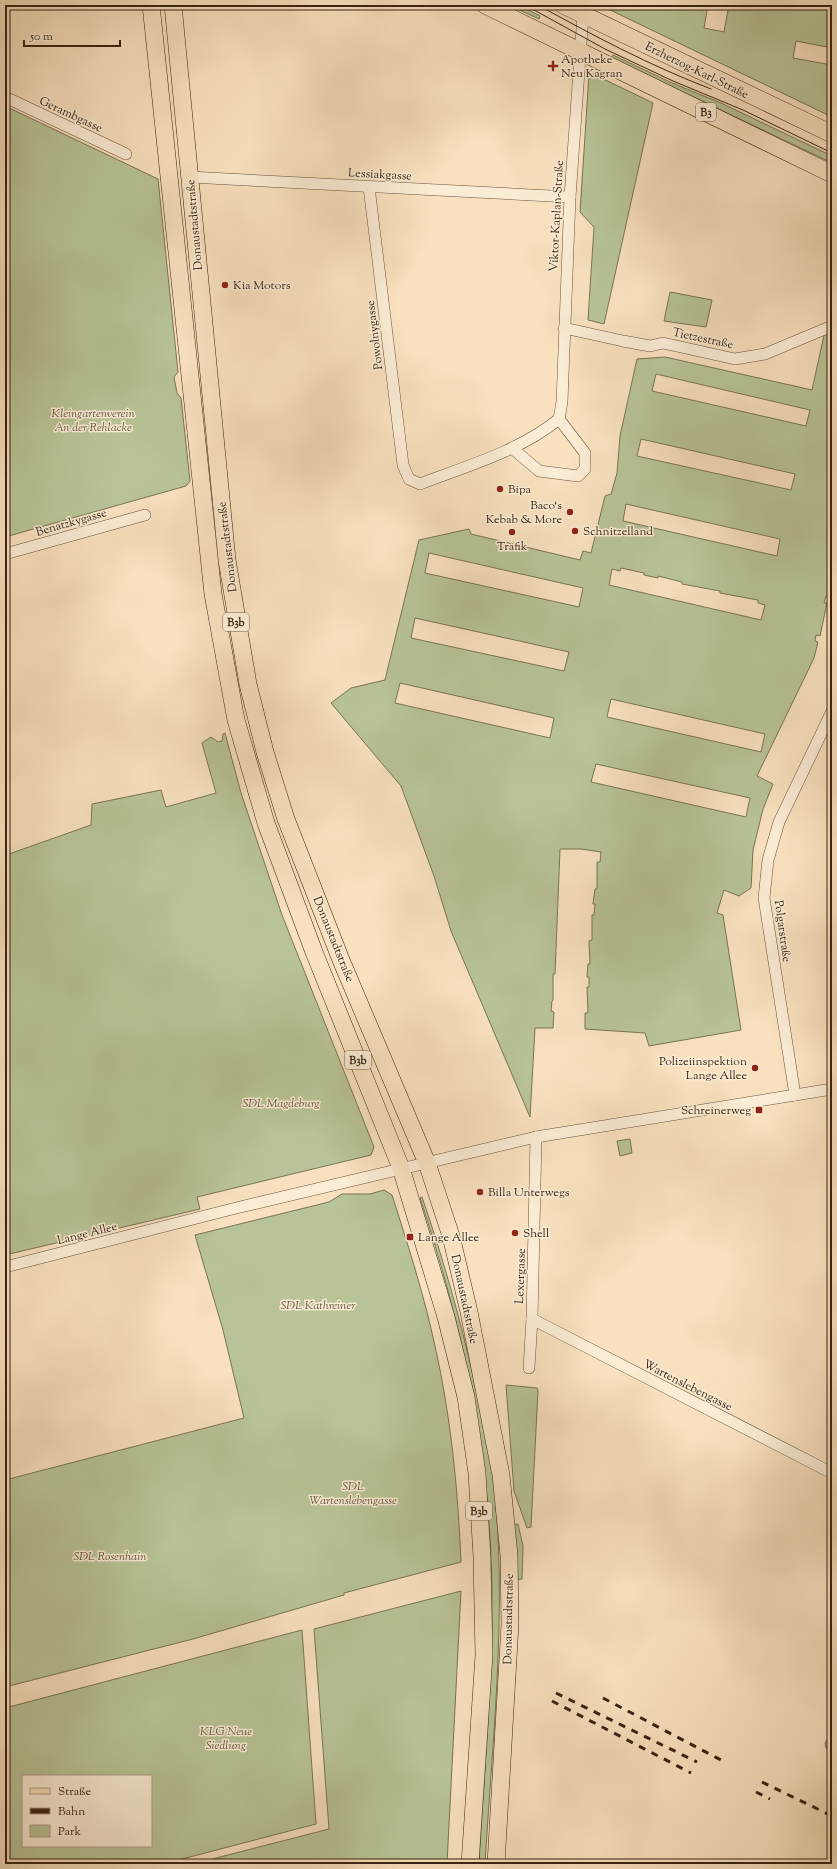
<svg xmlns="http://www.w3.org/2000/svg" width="837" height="1869" viewBox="0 0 837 1869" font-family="'Sorts Mill Goudy',serif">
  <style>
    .green { fill: #b8c497; stroke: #787454; fill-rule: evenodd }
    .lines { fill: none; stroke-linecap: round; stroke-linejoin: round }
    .minor-casing { stroke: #68523d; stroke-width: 12 }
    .primary-casing { stroke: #382312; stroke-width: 18 }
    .minor { stroke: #fbecd5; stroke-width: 11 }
    .primary { stroke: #f9e1bf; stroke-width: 17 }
    .tram { stroke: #382312; stroke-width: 1 }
    .rail { stroke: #382312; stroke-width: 3; stroke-dasharray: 7 7; stroke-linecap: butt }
    .poi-dot { fill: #8f2418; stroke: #fbecd5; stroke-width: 1.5 }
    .labels { text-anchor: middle; stroke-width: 3; stroke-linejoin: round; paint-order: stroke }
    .shield { fill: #fbecd5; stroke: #725f4c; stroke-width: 1 }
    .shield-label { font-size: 11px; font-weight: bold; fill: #382312 }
    .poi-label { font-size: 12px; fill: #382312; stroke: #fbecd5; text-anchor: start }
    .street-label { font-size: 12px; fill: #382312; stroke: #fbecd5 }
    .park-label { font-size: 12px; font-style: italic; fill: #5e533a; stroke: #fbecd5 }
  </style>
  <rect width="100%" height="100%" fill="#f9e1bf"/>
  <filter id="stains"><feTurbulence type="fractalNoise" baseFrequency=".005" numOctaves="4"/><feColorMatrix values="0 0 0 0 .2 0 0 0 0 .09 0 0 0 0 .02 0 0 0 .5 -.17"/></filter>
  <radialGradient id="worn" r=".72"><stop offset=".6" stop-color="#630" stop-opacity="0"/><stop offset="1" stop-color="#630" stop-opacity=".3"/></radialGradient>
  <g class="green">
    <path d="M 509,5 L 519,5 L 540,16 L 539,19 Z"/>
    <path d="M 604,5 L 708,5 L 704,28 L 724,32 L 729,5 L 832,5 L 832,48 L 796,41 L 793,58 L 832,65 L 832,117 L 604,7 Z"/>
    <path d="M 613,55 L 672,83 L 721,103 L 832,156 L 832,163 L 611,58 Z"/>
    <path d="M 593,74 L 653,103 L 604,324 L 588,320 L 594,227 L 580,212 L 589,75 Z"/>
    <path d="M 5,106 L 158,179 L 178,372 L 174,377 L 177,393 L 181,398 L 190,481 L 186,486 L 5,537 Z"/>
    <path d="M 670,292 L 712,300 L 706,327 L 664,321 Z"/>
    <path d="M 832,332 L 832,582 L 829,597 L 826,596 L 824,603 L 827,603 L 820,636 L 816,635 L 815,641 L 818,642 L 814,658 L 757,776 L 773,784 L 763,809 L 753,850 L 751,888 L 739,896 L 724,890 L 717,913 L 723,915 L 741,1030 L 649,1046 L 645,1033 L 585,1029 L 585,1013 L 588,1013 L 587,987 L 589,987 L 589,977 L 587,977 L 588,964 L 590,964 L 589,941 L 592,940 L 592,915 L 594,915 L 595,904 L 593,904 L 595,889 L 597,889 L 597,862 L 600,862 L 601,852 L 581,849 L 560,849 L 555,974 L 553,974 L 553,1000 L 552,1001 L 551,1011 L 554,1012 L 553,1028 L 535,1028 L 530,1117 L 451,931 L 434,876 L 401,786 L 331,703 L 351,688 L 385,680 L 419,540 L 469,529 L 471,534 L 580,560 L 583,551 L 591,553 L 605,496 L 611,494 L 617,473 L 620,436 L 637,359 L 665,357 L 812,390 L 824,335 ZM 656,374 L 810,410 L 806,426 L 652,391 ZM 641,439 L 795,474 L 791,490 L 637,456 ZM 626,504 L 780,539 L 777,556 L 623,521 ZM 429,553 L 583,588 L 579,607 L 425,573 ZM 621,568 L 644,573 L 644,575 L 658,578 L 658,576 L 682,582 L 682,584 L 720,591 L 720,593 L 758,600 L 758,603 L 765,605 L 761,620 L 609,585 L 612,569 L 620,571 ZM 415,618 L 569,652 L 564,671 L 411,638 ZM 400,683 L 554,718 L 550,738 L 395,703 ZM 611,699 L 765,734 L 761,752 L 607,717 ZM 596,764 L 750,798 L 746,817 L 591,782 Z"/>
    <path d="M 225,733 L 241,793 L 282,915 L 374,1147 L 371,1155 L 197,1197 L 200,1209 L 5,1255 L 5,843 L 9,854 L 91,825 L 92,804 L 161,790 L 166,807 L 216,793 L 202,743 L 211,737 L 218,742 L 222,741 L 223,734 Z"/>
    <path d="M 630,1139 L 632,1153 L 620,1156 L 617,1141 Z"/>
    <path d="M 384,1190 L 392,1195 C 408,1245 424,1295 435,1346 C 451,1417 458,1490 461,1562 L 344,1593 L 344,1595 L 193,1639 L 5,1687 L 5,1480 L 244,1418 L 223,1330 L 195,1235 L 329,1202 L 342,1194 L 370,1194 Z"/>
    <path d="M 422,1197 C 443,1258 460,1318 474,1380 C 480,1405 487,1429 490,1453 C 510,1588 493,1729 485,1864 L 479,1864 C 484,1773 493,1681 492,1590 C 490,1452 463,1328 420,1198 Z"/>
    <path d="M 506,1385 L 537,1388 L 538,1391 L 531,1527 L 527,1528 L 514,1491 Z"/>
    <path d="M 518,1524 L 523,1546 L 522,1579 L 515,1580 L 511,1525 Z"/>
    <path d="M 461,1591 L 447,1864 L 193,1864 L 329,1829 L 314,1629 Z"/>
    <path d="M 302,1630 L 316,1824 L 163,1864 L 5,1864 L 5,1708 ZM 23,1776 L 151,1776 L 151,1846 L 23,1846 Z"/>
    <path d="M 832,1731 L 832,1751 L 826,1748 L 825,1743 Z"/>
  </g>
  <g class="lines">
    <defs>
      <g id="minor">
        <path d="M 5,97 L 126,154"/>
        <path d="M 189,177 L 570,197"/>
        <path d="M 369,187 L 403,465 L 409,479 L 420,484 C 467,466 520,451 559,419 L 562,402 L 570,197 L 583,15"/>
        <path d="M 564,328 L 623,341 L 650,346 L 663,343 L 735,359 L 765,354 L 832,326"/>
        <path d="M 512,448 L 539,471 L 578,476 L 585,469 L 585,453 L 559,419"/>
        <path d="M 5,554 L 145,515"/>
        <path d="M 795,1095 L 764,898 L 768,860 L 779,822 L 832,711"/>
        <path d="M 5,1267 L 236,1208 L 536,1137 L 832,1089"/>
        <path d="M 532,1319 L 832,1473"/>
        <path d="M 529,1368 L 532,1319 L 536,1137"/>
      </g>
      <g id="primary">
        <path d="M 151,5 L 213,594 L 236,720 L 266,823 L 314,952 L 401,1168 L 446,1317 L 466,1397 L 477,1473 L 482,1557 L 484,1655 L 470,1864"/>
        <path d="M 173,5 L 227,560 L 248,684 L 265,752 L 286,819 L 341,960 L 427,1163 L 451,1236 L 469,1312 L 501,1475 L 509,1555 L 510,1624 L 496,1864"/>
        <path d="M 485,5 L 832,174"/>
        <path d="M 563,5 L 832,134"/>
      </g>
    </defs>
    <use href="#minor" class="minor-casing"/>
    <use href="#primary" class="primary-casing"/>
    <use href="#minor" class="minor"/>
    <use href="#primary" class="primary"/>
    <g class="tram">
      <path d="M 525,5 L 605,49 L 673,81 L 743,110 L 832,153"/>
      <path d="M 538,5 C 594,36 651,66 711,89"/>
    </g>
    <g class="rail">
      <path d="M 556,1693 L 697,1762"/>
      <path d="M 603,1698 L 721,1760"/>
      <path d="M 552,1701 L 691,1773"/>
      <path d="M 762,1782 L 832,1816"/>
      <path d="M 756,1792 L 770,1799"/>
    </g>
  </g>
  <g class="poi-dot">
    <path d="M551 60h4v4h4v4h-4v4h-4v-4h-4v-4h4z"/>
    <circle cx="225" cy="285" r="4"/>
    <circle cx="500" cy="489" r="4"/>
    <circle cx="570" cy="512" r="4"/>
    <circle cx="575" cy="531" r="4"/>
    <circle cx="512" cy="532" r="4"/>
    <circle cx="755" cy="1068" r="4"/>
    <rect x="755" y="1106" width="8" height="8" rx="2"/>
    <circle cx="480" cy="1192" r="4"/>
    <circle cx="515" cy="1233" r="4"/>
    <rect x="406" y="1233" width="8" height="8" rx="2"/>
  </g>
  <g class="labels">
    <g class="shield">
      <rect x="696" y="103" width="20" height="18" rx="3"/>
      <rect x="223" y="613" width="26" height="18" rx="3"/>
      <rect x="345" y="1051" width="26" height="18" rx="3"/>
      <rect x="466" y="1502" width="26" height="18" rx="3"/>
    </g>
    <g class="shield-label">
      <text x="706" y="116">B3</text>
      <text x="236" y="626">B3b</text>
      <text x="358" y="1064">B3b</text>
      <text x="479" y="1515">B3b</text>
    </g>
    <g class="poi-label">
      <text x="561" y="63">Apotheke<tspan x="561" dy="14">Neu Kagran</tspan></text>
      <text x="233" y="289">Kia Motors</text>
      <text x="508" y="493">Bipa</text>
      <text x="562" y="509" text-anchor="end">Baco‘s<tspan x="562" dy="14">Kebab &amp; More</tspan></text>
      <text x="583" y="535">Schnitzelland</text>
      <text x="512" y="550" text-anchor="middle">Trafik</text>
      <text x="747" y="1065" text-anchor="end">Polizeiinspektion<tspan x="747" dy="14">Lange Allee</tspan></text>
      <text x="751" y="1114" text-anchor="end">Schreinerweg</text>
      <text x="488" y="1196">Billa Unterwegs</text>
      <text x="523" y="1237">Shell</text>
      <text x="418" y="1241">Lange Allee</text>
    </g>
    <g class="street-label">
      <text transform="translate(697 70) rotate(26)" y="4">Erzherzog-Karl-Straße</text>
      <text transform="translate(71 114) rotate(25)" y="4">Gerambgasse</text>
      <text transform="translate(380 174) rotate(3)" y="4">Lessiakgasse</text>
      <text transform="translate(556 216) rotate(-87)" y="4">Viktor-Kaplan-Straße</text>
      <text transform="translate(194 225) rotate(-95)" y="4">Donaustadtstraße</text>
      <text transform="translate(374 335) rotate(-97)" y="4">Powolnygasse</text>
      <text transform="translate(703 338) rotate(12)" y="4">Tietzestraße</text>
      <text transform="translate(71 522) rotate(-16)" y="4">Benatzkygasse</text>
      <text transform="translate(227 547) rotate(-97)" y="4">Donaustadtstraße</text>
      <text transform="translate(783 931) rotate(82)" y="4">Polgarstraße</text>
      <text transform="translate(334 939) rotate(68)" y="4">Donaustadtstraße</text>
      <text transform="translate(87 1233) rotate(-14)" y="4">Lange Allee</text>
      <text transform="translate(520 1276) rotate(-88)" y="4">Lexergasse</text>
      <text transform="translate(465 1299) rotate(78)" y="4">Donaustadtstraße</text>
      <text transform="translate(688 1385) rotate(27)" y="4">Wartenslebengasse</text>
      <text transform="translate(508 1619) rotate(-89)" y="4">Donaustadtstraße</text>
    </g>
    <g class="park-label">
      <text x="93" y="417">Kleingartenverein<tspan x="93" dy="14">An der Rehlacke</tspan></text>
      <text x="281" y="1107">SDL Magdeburg</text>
      <text x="318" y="1309">SDL Kathreiner</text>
      <text x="353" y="1490">SDL<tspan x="353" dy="14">Wartenslebengasse</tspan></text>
      <text x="110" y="1560">SDL Rosenhain</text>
      <text x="226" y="1735">KLG Neue<tspan x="226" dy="14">Siedlung</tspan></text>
    </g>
  </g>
  <rect width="837" height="1869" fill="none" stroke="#f9e1bf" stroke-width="20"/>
  <rect x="6" y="6" width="825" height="1857" fill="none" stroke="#382312" stroke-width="2"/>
  <rect x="10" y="10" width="817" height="1849" fill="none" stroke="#382312"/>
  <rect x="22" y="1775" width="130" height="72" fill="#fbecd5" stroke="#ad9c87"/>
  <rect x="30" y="1788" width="20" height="6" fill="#f9e1bf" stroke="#ad9c87"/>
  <text x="58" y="1795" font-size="12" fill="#382312">Straße</text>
  <rect x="30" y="1808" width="20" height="6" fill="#382312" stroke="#ad9c87"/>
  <text x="58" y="1815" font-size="12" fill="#382312">Bahn</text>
  <rect x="30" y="1825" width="20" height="12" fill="#b8c497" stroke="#ad9c87"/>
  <text x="58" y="1835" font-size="12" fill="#382312">Park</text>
  <path d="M24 40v6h96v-6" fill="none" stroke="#382312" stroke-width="2"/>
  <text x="30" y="40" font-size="12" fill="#382312" stroke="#fbecd5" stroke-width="3" paint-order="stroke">50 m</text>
  <rect width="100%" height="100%" filter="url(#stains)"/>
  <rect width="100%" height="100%" fill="url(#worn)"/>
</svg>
